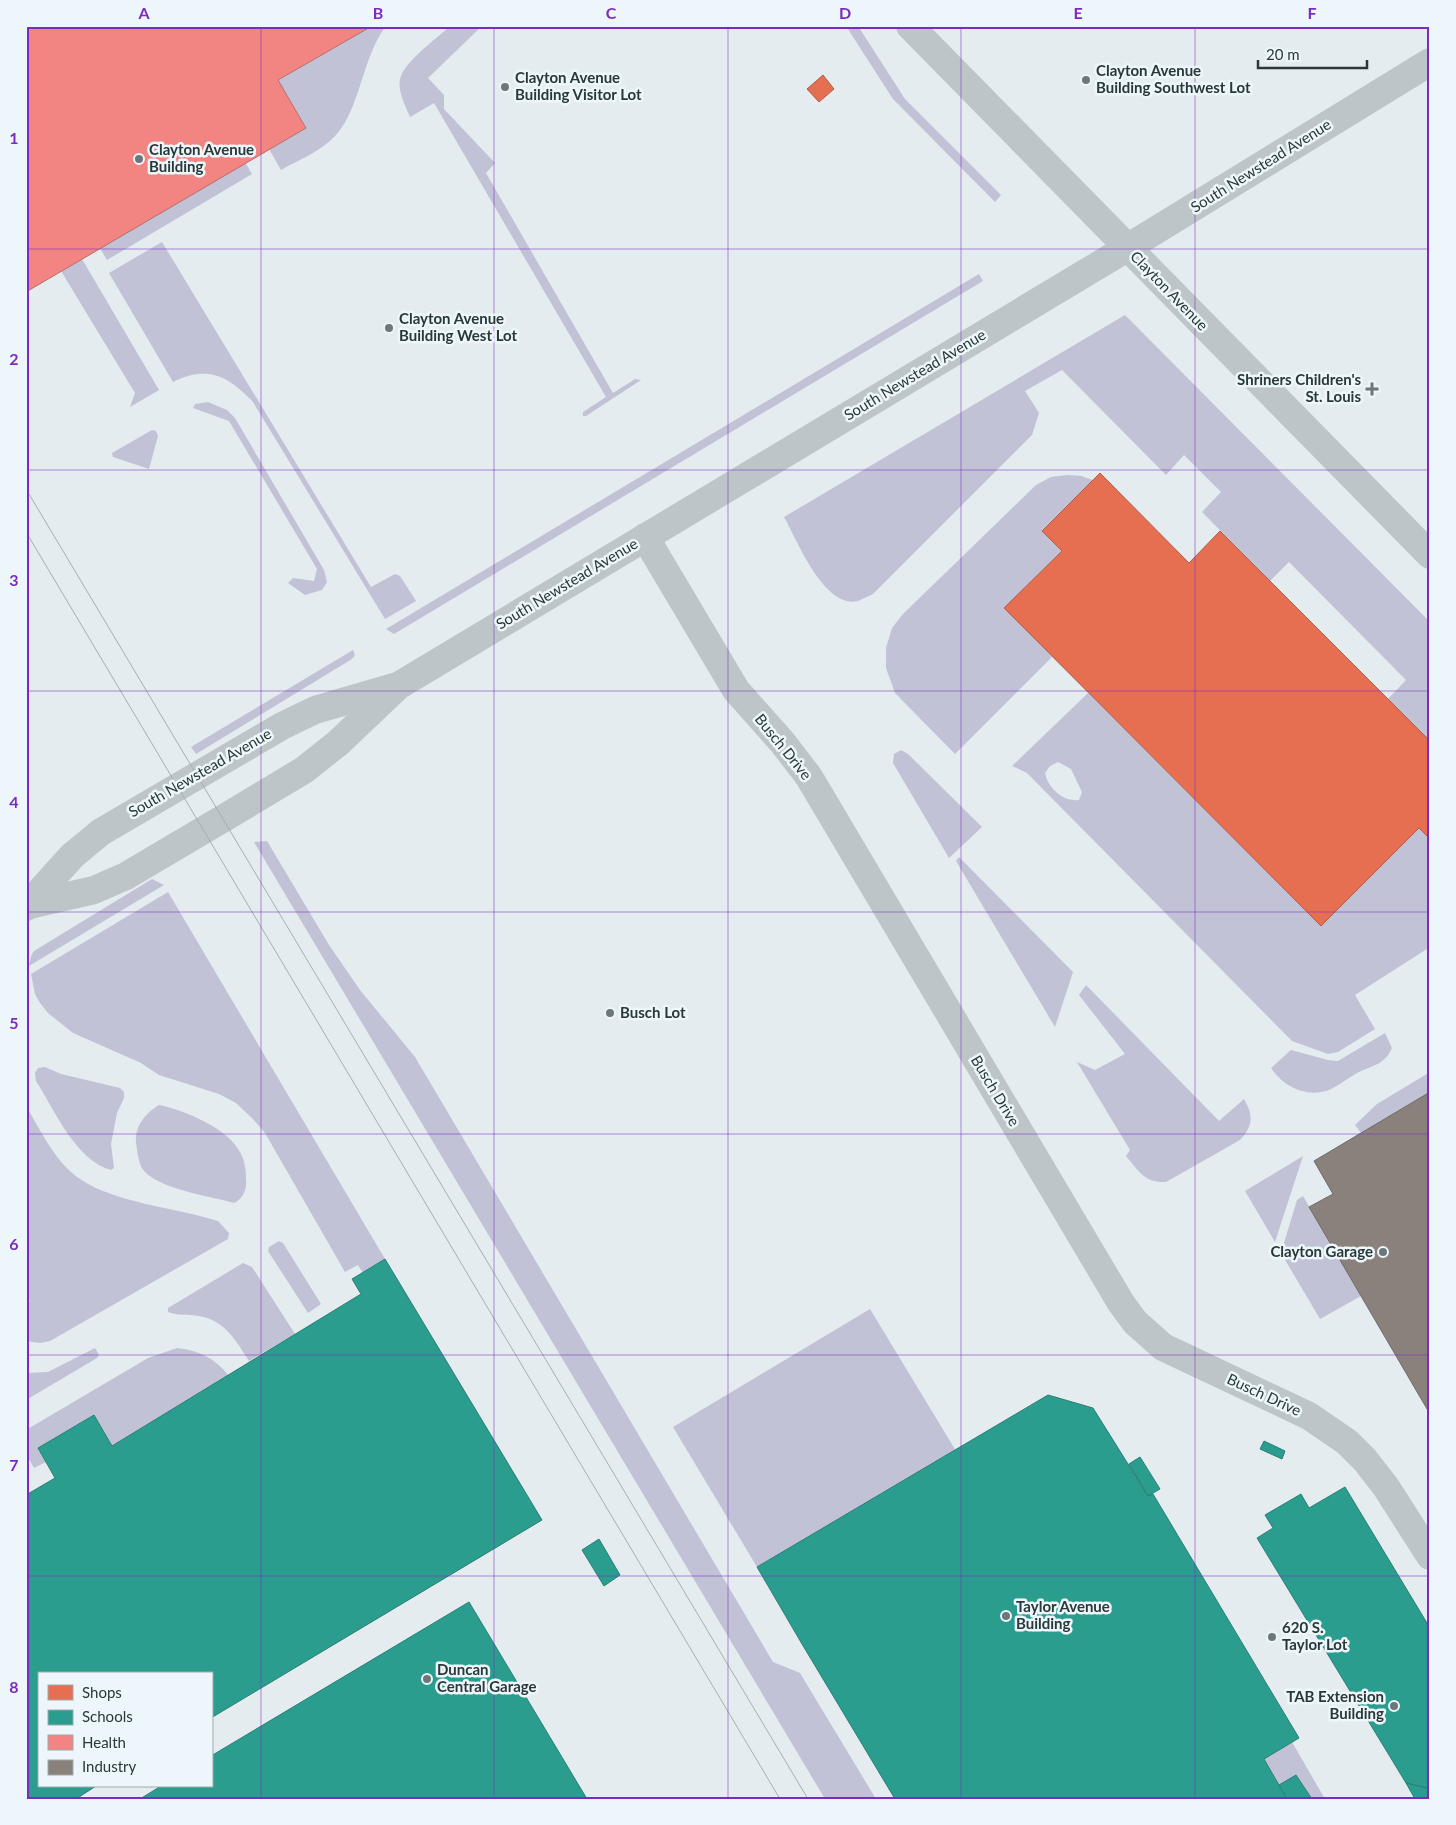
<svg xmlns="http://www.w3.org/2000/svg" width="1456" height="1825" viewBox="0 0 1456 1825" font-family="Lato,sans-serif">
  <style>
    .green { fill: #c1c2d6; fill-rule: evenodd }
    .shops { fill: #e76f51; stroke: #ae5e4a }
    .schools { fill: #2a9d8f; stroke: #2a7f75 }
    .health { fill: #f28482; stroke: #b66d6c }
    .industry { fill: #8a817c; stroke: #6d6b68 }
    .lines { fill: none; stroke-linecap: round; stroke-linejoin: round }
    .minor { stroke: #bdc5c8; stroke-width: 28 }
    .tram { stroke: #a7aeb0; stroke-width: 1 }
    .grid { fill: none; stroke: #7b2cbf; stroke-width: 1; stroke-opacity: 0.55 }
    .poi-dot { fill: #6b7779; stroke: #edf6fa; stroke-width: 2 }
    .labels { text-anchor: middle; stroke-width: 5; stroke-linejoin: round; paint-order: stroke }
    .poi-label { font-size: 15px; font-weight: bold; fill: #2a3839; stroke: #edf6fa; text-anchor: start }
    .street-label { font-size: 15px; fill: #2a3839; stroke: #edf6fa }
    .neatline { fill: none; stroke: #7b2cbf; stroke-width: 2 }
    .grid-label { font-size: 16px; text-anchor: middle; font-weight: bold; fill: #7b2cbf }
  </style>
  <rect width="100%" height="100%" fill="#e4ecef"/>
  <g class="green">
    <path d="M 372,26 L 386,26 C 361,58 360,115 331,140 C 318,152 297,161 281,170 L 269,149 L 306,127 L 278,80 Z"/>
    <path d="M 450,26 L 482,26 L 428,78 L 444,95 L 444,109 L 495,163 L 486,173 L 613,393 L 635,379 L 641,380 L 586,416 L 583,416 L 583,412 L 606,397 L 434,103 L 410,117 C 405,105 396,89 401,76 C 407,60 437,38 450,26 Z"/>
    <path d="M 846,26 L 858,26 L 905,99 L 1001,195 L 995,202 L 893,99 Z"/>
    <path d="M 245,162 L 252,174 L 107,260 L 100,248 Z"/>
    <path d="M 162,242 L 371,587 L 395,574 L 400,576 L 416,601 L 385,619 L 253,402 C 228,376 208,365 173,382 L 109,273 Z"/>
    <path d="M 82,259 L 159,390 L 130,407 L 135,393 L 61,271 Z"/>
    <path d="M 979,274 L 983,281 L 394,634 L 386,629 Z"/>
    <path d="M 1125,315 L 1430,622 L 1430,741 L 1388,699 L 1406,680 L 1289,562 L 1270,581 L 1202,512 L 1221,492 L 1184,455 L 1166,475 L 1062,370 L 1025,391 L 1039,413 L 1032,435 L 873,594 C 868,596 863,599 858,601 C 824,609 797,540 784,517 Z"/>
    <path d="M 208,402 L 227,410 L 235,418 L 324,570 L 327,582 L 322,590 L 305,595 L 288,583 L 293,578 L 314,581 L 317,569 L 229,421 L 193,408 L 195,404 Z"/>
    <path d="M 152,430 L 156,431 L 158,436 L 149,469 L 113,457 L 112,453 Z"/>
    <path d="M 1067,475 L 1081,476 L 1093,480 L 1042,530 L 1062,551 L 1004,608 L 1052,657 L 955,754 L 895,693 L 886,668 L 886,648 L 892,628 L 903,614 L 1036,485 L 1051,477 Z"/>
    <path d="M 353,650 L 355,655 L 352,659 L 196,754 L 191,747 Z"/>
    <path d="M 1088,693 L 1321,926 L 1419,828 L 1430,839 L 1430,947 L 1355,995 L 1375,1029 L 1338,1052 L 1328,1054 L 1292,1041 L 1027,773 L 1012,766 ZM 1058,762 L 1071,769 L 1082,792 L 1079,800 C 1063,802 1048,788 1045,773 L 1050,766 Z"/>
    <path d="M 901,750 L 908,754 L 982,827 L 949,858 L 893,763 L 894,754 Z"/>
    <path d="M 267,841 L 329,945 L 360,990 L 415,1057 L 773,1662 L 800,1673 L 876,1799 L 825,1799 L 254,842 Z"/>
    <path d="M 959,857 L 1073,972 L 1055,1027 L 956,861 Z"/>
    <path d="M 152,879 L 164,885 L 29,966 L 31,956 L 34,951 Z"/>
    <path d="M 168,892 L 385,1259 L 363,1273 L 358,1265 L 345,1272 L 265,1133 L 252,1118 L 236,1103 L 219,1094 L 159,1075 L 141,1063 L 73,1033 L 48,1013 L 40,1003 L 35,994 L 31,974 Z"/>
    <path d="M 1086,985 L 1219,1121 L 1244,1099 C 1253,1115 1254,1125 1240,1140 L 1166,1182 C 1144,1183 1139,1171 1126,1156 L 1130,1150 L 1077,1062 L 1095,1070 L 1125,1054 L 1079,995 Z"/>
    <path d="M 1385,1033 L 1392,1048 C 1385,1064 1374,1065 1359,1072 C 1349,1077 1340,1085 1329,1090 C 1306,1098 1284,1087 1271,1068 L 1291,1050 L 1328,1060 L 1338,1061 Z"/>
    <path d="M 45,1067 L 61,1074 L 120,1088 L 124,1092 L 124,1098 L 117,1113 L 111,1144 L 114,1168 L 111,1170 C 76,1161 54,1109 36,1081 L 35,1073 L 38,1068 Z"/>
    <path d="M 1430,1072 L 1430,1092 L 1361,1133 L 1355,1125 L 1377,1104 Z"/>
    <path d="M 159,1105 C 184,1110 230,1129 241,1154 C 245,1162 246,1171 246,1180 C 247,1189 243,1199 234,1203 C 211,1196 155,1189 142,1168 C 138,1161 137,1149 136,1142 C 135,1125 146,1113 159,1105 Z"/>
    <path d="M 26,1106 C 41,1131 55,1162 80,1179 C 115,1203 177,1208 218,1221 L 229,1233 L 228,1239 L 50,1341 L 40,1343 L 26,1341 L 26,1304 L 30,1301 L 26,1295 Z"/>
    <path d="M 1303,1156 L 1275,1242 L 1245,1191 Z"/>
    <path d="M 1303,1196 L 1361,1296 L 1320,1319 L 1281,1253 L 1297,1200 Z"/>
    <path d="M 279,1241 L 283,1243 L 321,1304 L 308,1313 L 268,1251 L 269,1247 Z"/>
    <path d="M 243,1263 L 252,1267 L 295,1334 L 249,1361 C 236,1341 225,1320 199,1316 C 188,1314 179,1316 168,1312 L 168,1308 Z"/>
    <path d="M 870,1309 L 956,1451 L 757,1567 L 673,1427 Z"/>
    <path d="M 95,1348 L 99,1355 L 97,1358 L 26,1400 L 26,1373 L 48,1372 Z"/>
    <path d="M 177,1348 C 198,1350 215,1358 228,1375 L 112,1446 L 94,1415 L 38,1448 L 46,1462 L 34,1468 L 26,1454 L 26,1430 L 148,1358 Z"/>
    <path d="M 1292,1742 L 1325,1799 L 1312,1799 L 1296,1775 L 1279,1785 L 1264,1759 Z"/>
  </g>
  <g class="shops">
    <path d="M 823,75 L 834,89 L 819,102 L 807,89 Z"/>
    <path d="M 1100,473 L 1189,563 L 1220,531 L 1430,741 L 1430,839 L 1419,828 L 1321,926 L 1004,608 L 1062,551 L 1042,531 Z"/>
  </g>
  <g class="schools">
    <path d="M 385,1259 L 542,1520 L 211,1718 L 211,1674 L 39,1674 L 39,1786 L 96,1786 L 76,1799 L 26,1799 L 26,1495 L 55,1478 L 38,1448 L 94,1415 L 112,1446 L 361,1294 L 352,1279 Z"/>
    <path d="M 1048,1395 L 1093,1408 L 1148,1496 L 1153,1494 L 1299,1738 L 1264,1759 L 1287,1799 L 895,1799 L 802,1644 L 757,1567 Z"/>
    <path d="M 1264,1441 L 1285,1451 L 1282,1459 L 1260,1449 Z"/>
    <path d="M 1140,1457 L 1160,1489 L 1148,1496 L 1129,1464 Z"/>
    <path d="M 1345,1487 L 1430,1628 L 1430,1793 L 1427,1788 L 1406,1783 L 1257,1538 L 1273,1528 L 1265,1515 L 1301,1494 L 1309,1508 Z"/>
    <path d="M 599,1539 L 620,1575 L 604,1586 L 582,1550 Z"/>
    <path d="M 469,1602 L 587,1799 L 140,1799 L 161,1786 L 211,1786 L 211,1756 Z"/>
    <path d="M 1296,1775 L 1312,1799 L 1287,1799 L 1279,1785 Z"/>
    <path d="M 1406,1783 L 1427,1788 L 1430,1799 L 1415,1799 Z"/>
  </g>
  <path class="health" d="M 26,26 L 372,26 L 278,80 L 306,128 L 26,292 Z"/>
  <path class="industry" d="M 1430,1092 L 1430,1414 L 1309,1207 L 1333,1194 L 1314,1161 Z"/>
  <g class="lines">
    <g class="minor">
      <path d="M 910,26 L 1430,555"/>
      <path d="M 645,537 L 736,690 L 783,743 L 809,777 L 1121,1303 L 1135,1322 L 1163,1347 L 1309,1416 L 1347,1442 L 1365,1460 L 1386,1487 L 1430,1556"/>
      <path d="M 29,905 L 94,890 L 126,876 L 224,818 L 304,770 L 338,743 L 398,686 L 1127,248 L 1430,62"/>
      <path d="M 26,907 L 72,856 L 101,832 L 282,726 L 315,710 L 394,687"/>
    </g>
    <g class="tram">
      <path d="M 26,489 L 808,1799"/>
      <path d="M 26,532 L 780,1799"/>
    </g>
  </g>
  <path class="grid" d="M 261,26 L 261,1799M 494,26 L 494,1799M 728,26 L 728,1799M 961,26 L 961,1799M 1195,26 L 1195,1799M 26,249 L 1430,249M 26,470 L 1430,470M 26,691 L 1430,691M 26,912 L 1430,912M 26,1134 L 1430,1134M 26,1355 L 1430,1355M 26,1576 L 1430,1576"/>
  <g class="poi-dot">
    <circle cx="1086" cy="80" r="5"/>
    <circle cx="505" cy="87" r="5"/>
    <circle cx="139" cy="159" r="5"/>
    <circle cx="389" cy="328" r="5"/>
    <path d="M1369.5 381.5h5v5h5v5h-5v5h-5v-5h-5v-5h5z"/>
    <circle cx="610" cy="1013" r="5"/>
    <circle cx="1383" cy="1252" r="5"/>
    <circle cx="1006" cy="1616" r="5"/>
    <circle cx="1272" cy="1637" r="5"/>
    <circle cx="427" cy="1679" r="5"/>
    <circle cx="1394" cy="1706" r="5"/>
  </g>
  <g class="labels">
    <g class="poi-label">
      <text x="1096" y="76">Clayton Avenue<tspan x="1096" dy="17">Building Southwest Lot</tspan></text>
      <text x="515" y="83">Clayton Avenue<tspan x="515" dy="17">Building Visitor Lot</tspan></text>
      <text x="149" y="155">Clayton Avenue<tspan x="149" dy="17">Building</tspan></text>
      <text x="399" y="324">Clayton Avenue<tspan x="399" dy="17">Building West Lot</tspan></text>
      <text x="1361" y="385" text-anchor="end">Shriners Children's<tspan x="1361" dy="17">St. Louis</tspan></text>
      <text x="620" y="1018">Busch Lot</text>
      <text x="1373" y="1257" text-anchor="end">Clayton Garage</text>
      <text x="1016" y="1612">Taylor Avenue<tspan x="1016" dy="17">Building</tspan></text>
      <text x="1282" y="1633">620 S.<tspan x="1282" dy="17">Taylor Lot</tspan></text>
      <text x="437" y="1675">Duncan<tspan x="437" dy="17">Central Garage</tspan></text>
      <text x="1384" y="1702" text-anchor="end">TAB Extension<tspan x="1384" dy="17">Building</tspan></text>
    </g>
    <g class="street-label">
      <text transform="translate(1261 166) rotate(-32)" y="5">South Newstead Avenue</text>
      <text transform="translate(1169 291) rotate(46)" y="5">Clayton Avenue</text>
      <text transform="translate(915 375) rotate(-31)" y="5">South Newstead Avenue</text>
      <text transform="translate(567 584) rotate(-31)" y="5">South Newstead Avenue</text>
      <text transform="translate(783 747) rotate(51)" y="5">Busch Drive</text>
      <text transform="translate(200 773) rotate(-30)" y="5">South Newstead Avenue</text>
      <text transform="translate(995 1091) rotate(59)" y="5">Busch Drive</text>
      <text transform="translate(1264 1395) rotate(25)" y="5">Busch Drive</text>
    </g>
  </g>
  <rect width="1456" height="1825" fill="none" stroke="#edf6fa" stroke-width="55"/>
  <rect x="38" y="1672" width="175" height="115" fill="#edf6fa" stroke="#9faaad"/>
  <rect x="48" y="1685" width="25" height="15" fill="#e76f51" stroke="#9faaad"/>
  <text x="82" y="1698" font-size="15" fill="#2a3839">Shops</text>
  <rect x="48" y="1710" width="25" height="15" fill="#2a9d8f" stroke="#9faaad"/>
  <text x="82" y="1722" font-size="15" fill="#2a3839">Schools</text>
  <rect x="48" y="1735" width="25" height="15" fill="#f28482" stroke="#9faaad"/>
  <text x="82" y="1748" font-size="15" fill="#2a3839">Health</text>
  <rect x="48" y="1760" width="25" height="15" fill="#8a817c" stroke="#9faaad"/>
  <text x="82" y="1772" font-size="15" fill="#2a3839">Industry</text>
  <path d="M1258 60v8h109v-8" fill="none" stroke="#2a3839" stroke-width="2.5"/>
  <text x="1266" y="60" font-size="15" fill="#2a3839" stroke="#edf6fa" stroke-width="4" paint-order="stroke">20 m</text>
  <rect x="28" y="28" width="1400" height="1770" class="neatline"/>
  <g class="grid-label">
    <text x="144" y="19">A</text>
    <text x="378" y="19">B</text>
    <text x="611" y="19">C</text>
    <text x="845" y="19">D</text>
    <text x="1078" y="19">E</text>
    <text x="1312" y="19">F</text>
    <text x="14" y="144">1</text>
    <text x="14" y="365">2</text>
    <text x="14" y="586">3</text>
    <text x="14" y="808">4</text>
    <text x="14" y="1029">5</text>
    <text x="14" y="1250">6</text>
    <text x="14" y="1471">7</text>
    <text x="14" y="1693">8</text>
  </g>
</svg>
